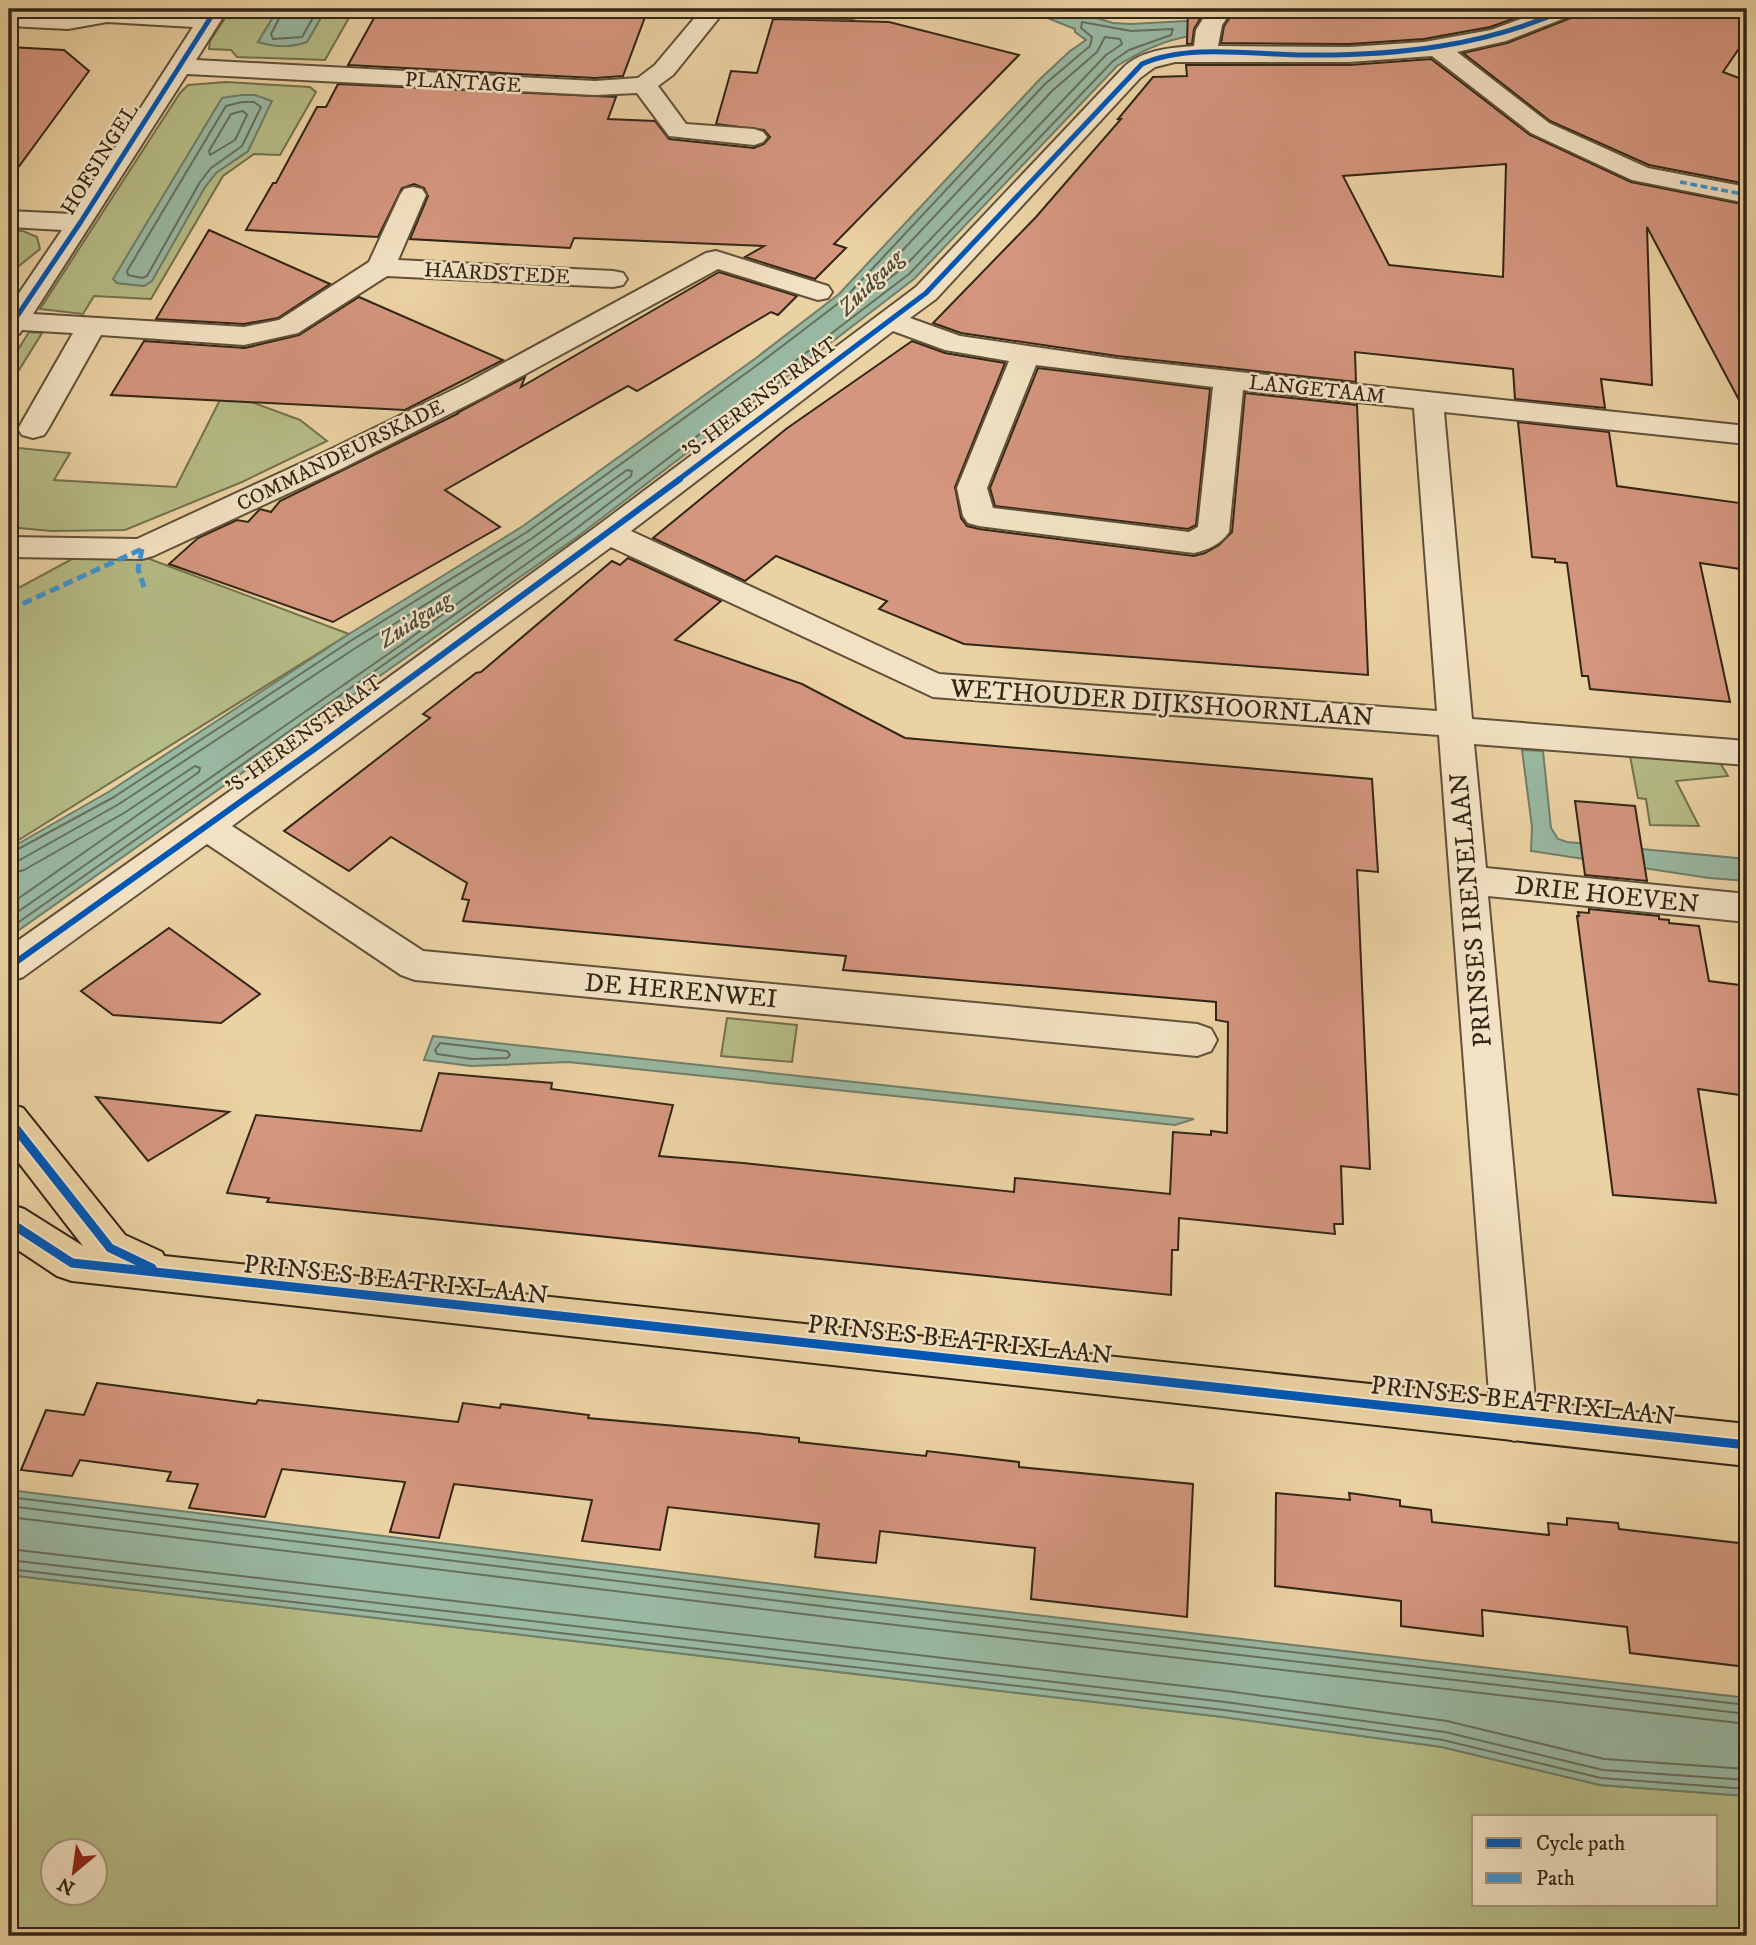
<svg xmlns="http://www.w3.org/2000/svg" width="1756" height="1945" viewBox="0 0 1756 1945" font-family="'IM FELL DW Pica',serif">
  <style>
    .green { fill: #b6bc86; stroke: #74714e; stroke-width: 2; fill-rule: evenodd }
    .water { fill: #99b8a2; stroke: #707e6a; stroke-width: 2 }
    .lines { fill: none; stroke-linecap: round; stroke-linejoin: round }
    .shore { stroke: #666f5c; stroke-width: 2 }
    .building { fill: #d4967e; stroke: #322616; stroke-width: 2; fill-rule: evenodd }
    .minor-casing { stroke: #605139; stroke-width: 4 }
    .major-casing { stroke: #322616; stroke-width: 4 }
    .minor { fill: #f2e2c3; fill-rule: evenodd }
    .major { fill: #ebd2a3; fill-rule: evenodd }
    .quiet-far1 { stroke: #3d95d4; stroke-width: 3.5; stroke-dasharray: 7 3.5; stroke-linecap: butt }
    .quiet { stroke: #3d95d4; stroke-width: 5; stroke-dasharray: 10 5; stroke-linecap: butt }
    .cycleway-far2-casing { stroke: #f2e2c3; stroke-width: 8 }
    .cycleway-far1-casing { stroke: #f2e2c3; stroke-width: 10 }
    .cycleway-casing { stroke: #f2e2c3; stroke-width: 13 }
    .cycleway-far2 { stroke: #0057b8; stroke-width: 5 }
    .cycleway-far1 { stroke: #0057b8; stroke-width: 6 }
    .cycleway { stroke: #0057b8; stroke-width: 9 }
    .labels { text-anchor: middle; stroke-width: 5; stroke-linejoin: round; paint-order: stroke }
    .far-street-label { font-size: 21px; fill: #322616; stroke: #f2e2c3 }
    .far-water-label { font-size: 23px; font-style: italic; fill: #4c4a39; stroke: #f2e2c3 }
    .street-label { font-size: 26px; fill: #322616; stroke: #f2e2c3 }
  </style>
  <rect width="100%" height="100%" fill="#ebd2a3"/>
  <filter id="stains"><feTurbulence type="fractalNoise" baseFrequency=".00286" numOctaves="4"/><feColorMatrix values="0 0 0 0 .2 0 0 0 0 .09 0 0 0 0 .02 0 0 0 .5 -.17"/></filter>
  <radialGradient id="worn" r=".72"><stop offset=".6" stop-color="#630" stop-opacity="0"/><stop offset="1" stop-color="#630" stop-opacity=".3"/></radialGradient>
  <g class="green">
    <path d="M 231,9 L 278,9 L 258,42 C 275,47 290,48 307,42 L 326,9 L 354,9 L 325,60 L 237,57 L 231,50 L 209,49 L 210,41 Z"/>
    <path d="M 226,82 L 310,87 L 316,92 L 280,155 L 254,154 L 223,176 L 151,299 L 94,296 L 83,314 L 40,309 L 180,93 L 188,85 ZM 271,102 L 248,151 L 216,173 L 205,187 L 144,286 L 117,283 Z"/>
    <path d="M 9,230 L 23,231 L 37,237 L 40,249 L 9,274 Z"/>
    <path d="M 29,332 L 42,333 L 9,386 L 9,364 Z"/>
    <path d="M 224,392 L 300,420 L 327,441 L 242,482 L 125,530 L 51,531 L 9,527 L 9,447 L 70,453 L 54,480 L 176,487 Z"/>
    <path d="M 115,546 L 349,634 L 9,846 L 9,593 L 85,552 Z"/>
    <path d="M 1638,753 L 1719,761 L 1728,776 L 1676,781 L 1699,826 L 1650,825 L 1646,799 L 1638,798 L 1630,756 Z"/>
    <path d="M 727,1018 L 797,1025 L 792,1062 L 721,1056 Z"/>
    <path d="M 9,1575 L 1223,1717 L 1442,1747 L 1600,1785 L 1747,1796 L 1747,1936 L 9,1935 ZM 1474,1817 L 1716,1817 L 1716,1905 L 1474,1905 ZM 52,1850 L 94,1850 L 94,1892 L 52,1892 Z"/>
  </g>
  <g class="water">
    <path d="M 278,9 L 326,9 L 307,42 C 289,48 276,47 258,42 Z"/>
    <path d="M 1025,9 L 1067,9 L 1113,23 L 1131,24 L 1205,20 L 1291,28 L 1490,12 L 1496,9 L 1544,9 C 1479,39 1407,45 1335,45 C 1312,45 1288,45 1266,43 C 1246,40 1222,33 1202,35 C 1173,36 1141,51 1117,66 L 914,279 L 577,537 L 9,937 L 9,849 L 110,791 L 349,634 L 523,526 L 756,358 L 839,294 L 1040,79 L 1070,51 L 1086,40 L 1075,32 L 1075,29 Z"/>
    <path d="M 241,95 L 255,95 L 272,101 L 248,151 L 216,173 L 205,187 L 152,281 L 144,286 L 117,283 L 113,279 L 222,98 Z"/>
    <path d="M 1522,750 L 1543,751 L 1551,828 L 1558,839 L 1567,842 L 1747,859 L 1747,881 L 1709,878 L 1531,851 L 1532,827 Z"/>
    <path d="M 433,1036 L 1194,1119 L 1175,1125 L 568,1062 L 471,1066 L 424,1060 Z"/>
    <path d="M 9,1490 L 847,1593 L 1747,1698 L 1747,1796 L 1600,1785 L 1442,1747 L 1223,1717 L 9,1575 Z"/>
  </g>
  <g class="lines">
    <g class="shore">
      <path d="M 284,9 L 271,34 L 273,39 L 302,37 L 318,9"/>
      <path d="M 1105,37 L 1120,39 L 1122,44 L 1106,55 L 904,267 L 874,290 L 870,290 L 870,285 L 1052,91 L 1097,52 Z"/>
      <path d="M 242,102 L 254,102 L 261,107 L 242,146 L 211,168 L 200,182 L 147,276 L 142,278 L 128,275 L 127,271 L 226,106 Z"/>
      <path d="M 243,111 L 247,115 L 235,140 L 210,155 L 209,151 L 231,114 Z"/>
      <path d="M 9,854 L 114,797 L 352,640 L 527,532 L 760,363 L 844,299 L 1045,84 L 1090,46 L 1092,37 L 1081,28 L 1082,22 L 1131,31 L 1173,29 L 1171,35 L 1129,50 L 1113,61 L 909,274 L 573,531 L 9,929"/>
      <path d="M 9,863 L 18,861 L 119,804 L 357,647 L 531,539 L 627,470 L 632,471 L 631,476 L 401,645 L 9,918"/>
      <path d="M 9,874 L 24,870 L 124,813 L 195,766 L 200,768 L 199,772 L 9,905"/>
      <path d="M 440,1043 L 507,1051 L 510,1055 L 507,1058 L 472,1059 L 437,1054 L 435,1050 Z"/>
      <path d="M 9,1497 L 846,1600 L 1747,1705"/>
      <path d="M 9,1506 L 845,1609 L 1747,1714"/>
      <path d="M 9,1517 L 844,1619 L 1747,1724"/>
      <path d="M 9,1549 L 1227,1691 L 1447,1721 L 1604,1759 L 1747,1769"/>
      <path d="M 9,1560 L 1225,1702 L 1445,1732 L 1603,1770 L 1747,1780"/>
      <path d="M 9,1569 L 1224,1710 L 1443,1740 L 1601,1778 L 1747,1789"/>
    </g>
  </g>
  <g class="building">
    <path d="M 379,9 L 648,9 L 623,76 L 595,78 L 348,65 Z"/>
    <path d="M 1188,9 L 1206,9 L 1194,29 L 1192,44 L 1187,44 Z"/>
    <path d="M 1236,9 L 1541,9 L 1490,27 L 1424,39 L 1349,44 L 1221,43 L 1224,26 Z"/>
    <path d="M 1582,9 L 1747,9 L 1747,37 L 1723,72 L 1747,81 L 1747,184 L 1649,165 L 1550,121 L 1463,53 L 1507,43 L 1576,16 Z"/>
    <path d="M 773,19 L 889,22 L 1019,55 L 834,244 L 846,248 L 815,279 L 745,257 L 764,246 L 574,238 L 570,248 L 410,239 L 428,196 L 424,188 L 414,184 L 402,188 L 378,237 L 246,230 L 273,183 L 276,183 L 317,107 L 326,107 L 338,84 L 616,97 L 608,119 L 655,121 L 669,139 L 754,148 L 764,144 L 770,137 L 764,130 L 716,124 L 731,71 L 757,73 Z"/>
    <path d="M 9,47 L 64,50 L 89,71 L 9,180 Z"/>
    <path d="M 1431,59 L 1530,135 L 1631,182 L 1747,205 L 1747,415 L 1647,227 L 1652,385 L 1601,379 L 1605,408 L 1515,399 L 1513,369 L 1355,352 L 1356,382 L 1117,356 L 961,333 L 933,323 L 1036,217 L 1121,119 L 1118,119 L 1153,77 L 1187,76 L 1186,65 L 1349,65 ZM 1506,164 L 1503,277 L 1389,265 L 1343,176 Z"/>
    <path d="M 209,230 L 330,284 L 278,318 L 244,324 L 156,319 Z"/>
    <path d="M 719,272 L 797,296 L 778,315 L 771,312 L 637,391 L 628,386 L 445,490 L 500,527 L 333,622 L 169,564 L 198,538 L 237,520 L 248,522 L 260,509 L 271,512 L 280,501 L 459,413 L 457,413 L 525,377 L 521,387 Z"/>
    <path d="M 359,297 L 503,360 L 405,410 L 111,395 L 144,341 L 245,348 L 299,335 Z"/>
    <path d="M 912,341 L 945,353 L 1005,363 L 955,487 L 961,518 L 967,526 L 979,529 L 1194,556 L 1205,553 L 1219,545 L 1232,532 L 1245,393 L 1357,405 L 1368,675 L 964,644 L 879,609 L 887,601 L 776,556 L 745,581 L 653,538 L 786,429 Z"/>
    <path d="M 1038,368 L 1210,389 L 1196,525 L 1188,529 L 995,506 L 990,488 Z"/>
    <path d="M 1518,422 L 1609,432 L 1617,486 L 1747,504 L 1747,570 L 1700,563 L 1730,702 L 1590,689 L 1588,676 L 1582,676 L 1567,563 L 1555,562 L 1555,559 L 1532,557 Z"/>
    <path d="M 628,558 L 721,601 L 675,640 L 802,684 L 905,738 L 1372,779 L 1378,872 L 1357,870 L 1370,1169 L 1341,1166 L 1343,1224 L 1334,1224 L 1335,1234 L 1179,1218 L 1178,1250 L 1172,1250 L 1171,1295 L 267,1202 L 269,1198 L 227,1193 L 256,1115 L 421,1131 L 439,1073 L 552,1083 L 551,1089 L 673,1105 L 659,1156 L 743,1163 L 1014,1192 L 1015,1178 L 1170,1194 L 1173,1132 L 1211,1135 L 1211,1131 L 1227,1133 L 1228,1022 L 1216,1020 L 1216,1002 L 843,970 L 846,956 L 463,921 L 469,900 L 462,899 L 467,883 L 391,837 L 349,871 L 284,831 L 430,718 L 423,714 L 476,673 L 481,672 L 612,561 L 620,565 Z"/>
    <path d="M 1575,801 L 1635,806 L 1647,881 L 1585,875 Z"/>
    <path d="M 1589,909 L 1659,916 L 1659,919 L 1669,920 L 1669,923 L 1699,926 L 1709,981 L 1747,986 L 1747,1096 L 1698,1089 L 1716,1203 L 1613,1195 L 1577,916 L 1579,916 L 1578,912 L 1589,913 Z"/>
    <path d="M 169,928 L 260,994 L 221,1023 L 113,1015 L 81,991 Z"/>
    <path d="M 96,1097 L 229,1112 L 148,1161 Z"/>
    <path d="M 97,1383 L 256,1404 L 258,1400 L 458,1422 L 463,1403 L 500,1408 L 501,1404 L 589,1415 L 588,1418 L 754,1433 L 799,1438 L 799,1442 L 926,1456 L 927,1451 L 1019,1462 L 1019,1467 L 1193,1484 L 1187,1617 L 1031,1599 L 1035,1548 L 880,1531 L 876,1563 L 815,1557 L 819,1524 L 668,1507 L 660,1550 L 582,1541 L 592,1500 L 454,1484 L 439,1538 L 390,1532 L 405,1482 L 282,1469 L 265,1517 L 189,1508 L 198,1484 L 167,1481 L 171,1472 L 80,1460 L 72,1476 L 21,1470 L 46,1410 L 84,1415 Z"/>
    <path d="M 1276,1493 L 1350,1500 L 1349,1493 L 1400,1500 L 1400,1506 L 1431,1510 L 1432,1522 L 1549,1535 L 1548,1523 L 1567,1525 L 1567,1518 L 1618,1523 L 1619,1529 L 1747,1544 L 1747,1667 L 1630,1653 L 1627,1627 L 1482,1610 L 1483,1636 L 1401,1626 L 1401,1601 L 1275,1586 Z"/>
  </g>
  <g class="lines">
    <defs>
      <g id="minor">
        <path d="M 102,9 L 201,14 L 204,9 L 228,9 L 196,60 L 595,81 L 638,78 L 655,65 L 702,9 L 726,9 L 673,75 L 658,86 L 686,124 L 754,129 L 763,132 L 767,137 L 763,142 L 754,145 L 669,136 L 637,93 L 595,95 L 187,74 L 33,314 L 244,327 L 279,320 L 369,262 L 400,195 L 404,189 L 413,187 L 422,189 L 426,195 L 398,260 L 613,271 L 623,273 L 627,279 L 623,285 L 613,287 L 387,276 L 298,333 L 244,345 L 101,335 L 48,429 L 44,435 L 33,438 L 22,435 L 18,429 L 73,333 L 22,330 L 19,334 L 9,336 L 9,308 L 62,230 L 9,227 L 9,211 L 72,214 L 193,27 L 107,22 L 68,29 L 9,26 L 9,12 L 68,15 Z"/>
        <path d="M 745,9 L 865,9 L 856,17 L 848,19 L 757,16 L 749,14 Z"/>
        <path d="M 1209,9 L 1233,9 L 1222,25 L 1218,46 L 1349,47 L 1424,42 L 1491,30 L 1548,9 L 1579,9 L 1575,14 L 1506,41 L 1457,52 L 1549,123 L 1648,168 L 1747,187 L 1747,203 L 1632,180 L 1531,133 L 1432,56 L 1349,62 L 1175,62 L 1155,67 L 1140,78 L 936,299 L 910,318 L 960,336 L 1117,359 L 1747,426 L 1747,444 L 1444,412 L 1472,719 L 1747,741 L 1747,765 L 1474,744 L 1486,868 L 1747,894 L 1747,922 L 1488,896 L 1537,1420 L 1530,1435 L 1514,1441 L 1498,1435 L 1491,1420 L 1439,735 L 933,697 L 611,547 L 232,826 L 423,951 L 1197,1024 L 1211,1029 L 1217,1040 L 1211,1051 L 1197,1056 L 415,980 L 401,975 L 207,844 L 23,977 L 9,982 L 9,947 L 301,741 L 597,526 L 916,287 L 1123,68 C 1141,50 1169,48 1194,46 L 1196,30 ZM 893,331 L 945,350 L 1009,361 L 957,488 L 963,516 L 968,523 L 979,526 L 1194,553 C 1207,550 1221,544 1229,532 L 1243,390 L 1414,408 L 1437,711 L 939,674 L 631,531 ZM 1036,365 L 1213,387 L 1198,527 L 1189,532 L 993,508 L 987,488 Z"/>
        <path d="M 716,251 L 828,286 L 832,292 L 828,298 L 818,300 L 718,269 L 485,396 L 343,468 L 153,556 L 142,559 L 9,557 L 9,537 L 137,539 L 321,454 L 465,384 L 706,253 Z"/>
      </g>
      <path id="major" d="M 9,1104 L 23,1108 L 125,1235 L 162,1252 L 164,1256 L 1747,1424 L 1747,1466 L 72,1281 L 57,1276 L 9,1244 L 9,1204 L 24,1209 L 83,1246 L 9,1150 Z"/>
    </defs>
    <use href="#minor" class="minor-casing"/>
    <use href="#major" class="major-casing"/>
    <use href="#minor" class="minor"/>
    <use href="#major" class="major"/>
    <path class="quiet-far1" d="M 1680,182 L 1747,195"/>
    <g class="quiet">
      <path d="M 142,549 L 138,569 L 144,587"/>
      <path d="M 9,610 L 142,549"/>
    </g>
    <defs>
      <g id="cycleway-far2">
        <path d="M 9,328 L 80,223 L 216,9"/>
        <path d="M 678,480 L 926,293 L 1142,64 C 1187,43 1258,55 1306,55 C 1397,56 1484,46 1567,9"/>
      </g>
      <path id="cycleway-far1" d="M 9,967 L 313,750 L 680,479"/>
      <g id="cycleway">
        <path d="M 9,1120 L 110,1248 L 152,1268"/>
        <path d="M 9,1222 L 72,1263 L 1747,1445"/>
      </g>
    </defs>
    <use href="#cycleway-far2" class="cycleway-far2-casing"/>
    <use href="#cycleway-far1" class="cycleway-far1-casing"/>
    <use href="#cycleway" class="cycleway-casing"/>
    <use href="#cycleway-far2" class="cycleway-far2"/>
    <use href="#cycleway-far1" class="cycleway-far1"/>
    <use href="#cycleway" class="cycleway"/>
  </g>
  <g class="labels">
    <g class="far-street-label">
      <text transform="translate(463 82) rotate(3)" y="7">PLANTAGE</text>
      <text transform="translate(99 159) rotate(-58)" y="7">HOFSINGEL</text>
      <text transform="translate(497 273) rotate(3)" y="7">HAARDSTEDE</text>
      <text transform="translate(1317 389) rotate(6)" y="7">LANGETAAM</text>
      <text transform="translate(760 397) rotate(-37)" y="7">'S-HERENSTRAAT</text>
      <text transform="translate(340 455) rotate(-26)" y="7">COMMANDEURSKADE</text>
      <text transform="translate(304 734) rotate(-36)" y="7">'S-HERENSTRAAT</text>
    </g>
    <g class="far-water-label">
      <text transform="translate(870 282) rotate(-45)" y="8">Zuidgaag</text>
      <text transform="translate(415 619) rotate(-33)" y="8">Zuidgaag</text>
    </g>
    <g class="street-label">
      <text transform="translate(1162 702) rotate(4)" y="9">WETHOUDER DIJKSHOORNLAAN</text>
      <text transform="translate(1607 894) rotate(6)" y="9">DRIE HOEVEN</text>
      <text transform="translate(1470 910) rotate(-95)" y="9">PRINSES IRENELAAN</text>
      <text transform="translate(681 990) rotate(5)" y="9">DE HERENWEI</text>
      <text transform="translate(396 1279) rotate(6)" y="9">PRINSES BEATRIXLAAN</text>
      <text transform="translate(960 1339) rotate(6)" y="9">PRINSES BEATRIXLAAN</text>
      <text transform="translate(1523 1400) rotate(6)" y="9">PRINSES BEATRIXLAAN</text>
    </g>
  </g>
  <rect width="1756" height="1945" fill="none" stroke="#ebd2a3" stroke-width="35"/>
  <rect x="10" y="10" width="1735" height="1924" fill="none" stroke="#322616" stroke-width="3.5"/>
  <rect x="18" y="18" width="1721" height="1910" fill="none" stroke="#322616" stroke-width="2"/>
  <rect x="1472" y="1815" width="245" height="91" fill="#f2e2c3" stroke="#a5977e" stroke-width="2"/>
  <rect x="1486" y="1838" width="35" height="10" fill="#0057b8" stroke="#a5977e" stroke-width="2"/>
  <text x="1536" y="1850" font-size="21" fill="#322616">Cycle path</text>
  <rect x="1486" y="1873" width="35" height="10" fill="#3d95d4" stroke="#a5977e" stroke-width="2"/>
  <text x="1536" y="1885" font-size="21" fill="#322616">Path</text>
  <g transform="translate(74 1872) rotate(209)"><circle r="33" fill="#f2e2c3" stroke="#a5977e" stroke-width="2"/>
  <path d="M0-5L12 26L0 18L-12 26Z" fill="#8f2418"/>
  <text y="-10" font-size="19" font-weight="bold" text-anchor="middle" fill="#322616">N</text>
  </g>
  <rect width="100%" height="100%" filter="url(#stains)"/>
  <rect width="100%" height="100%" fill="url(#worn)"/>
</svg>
